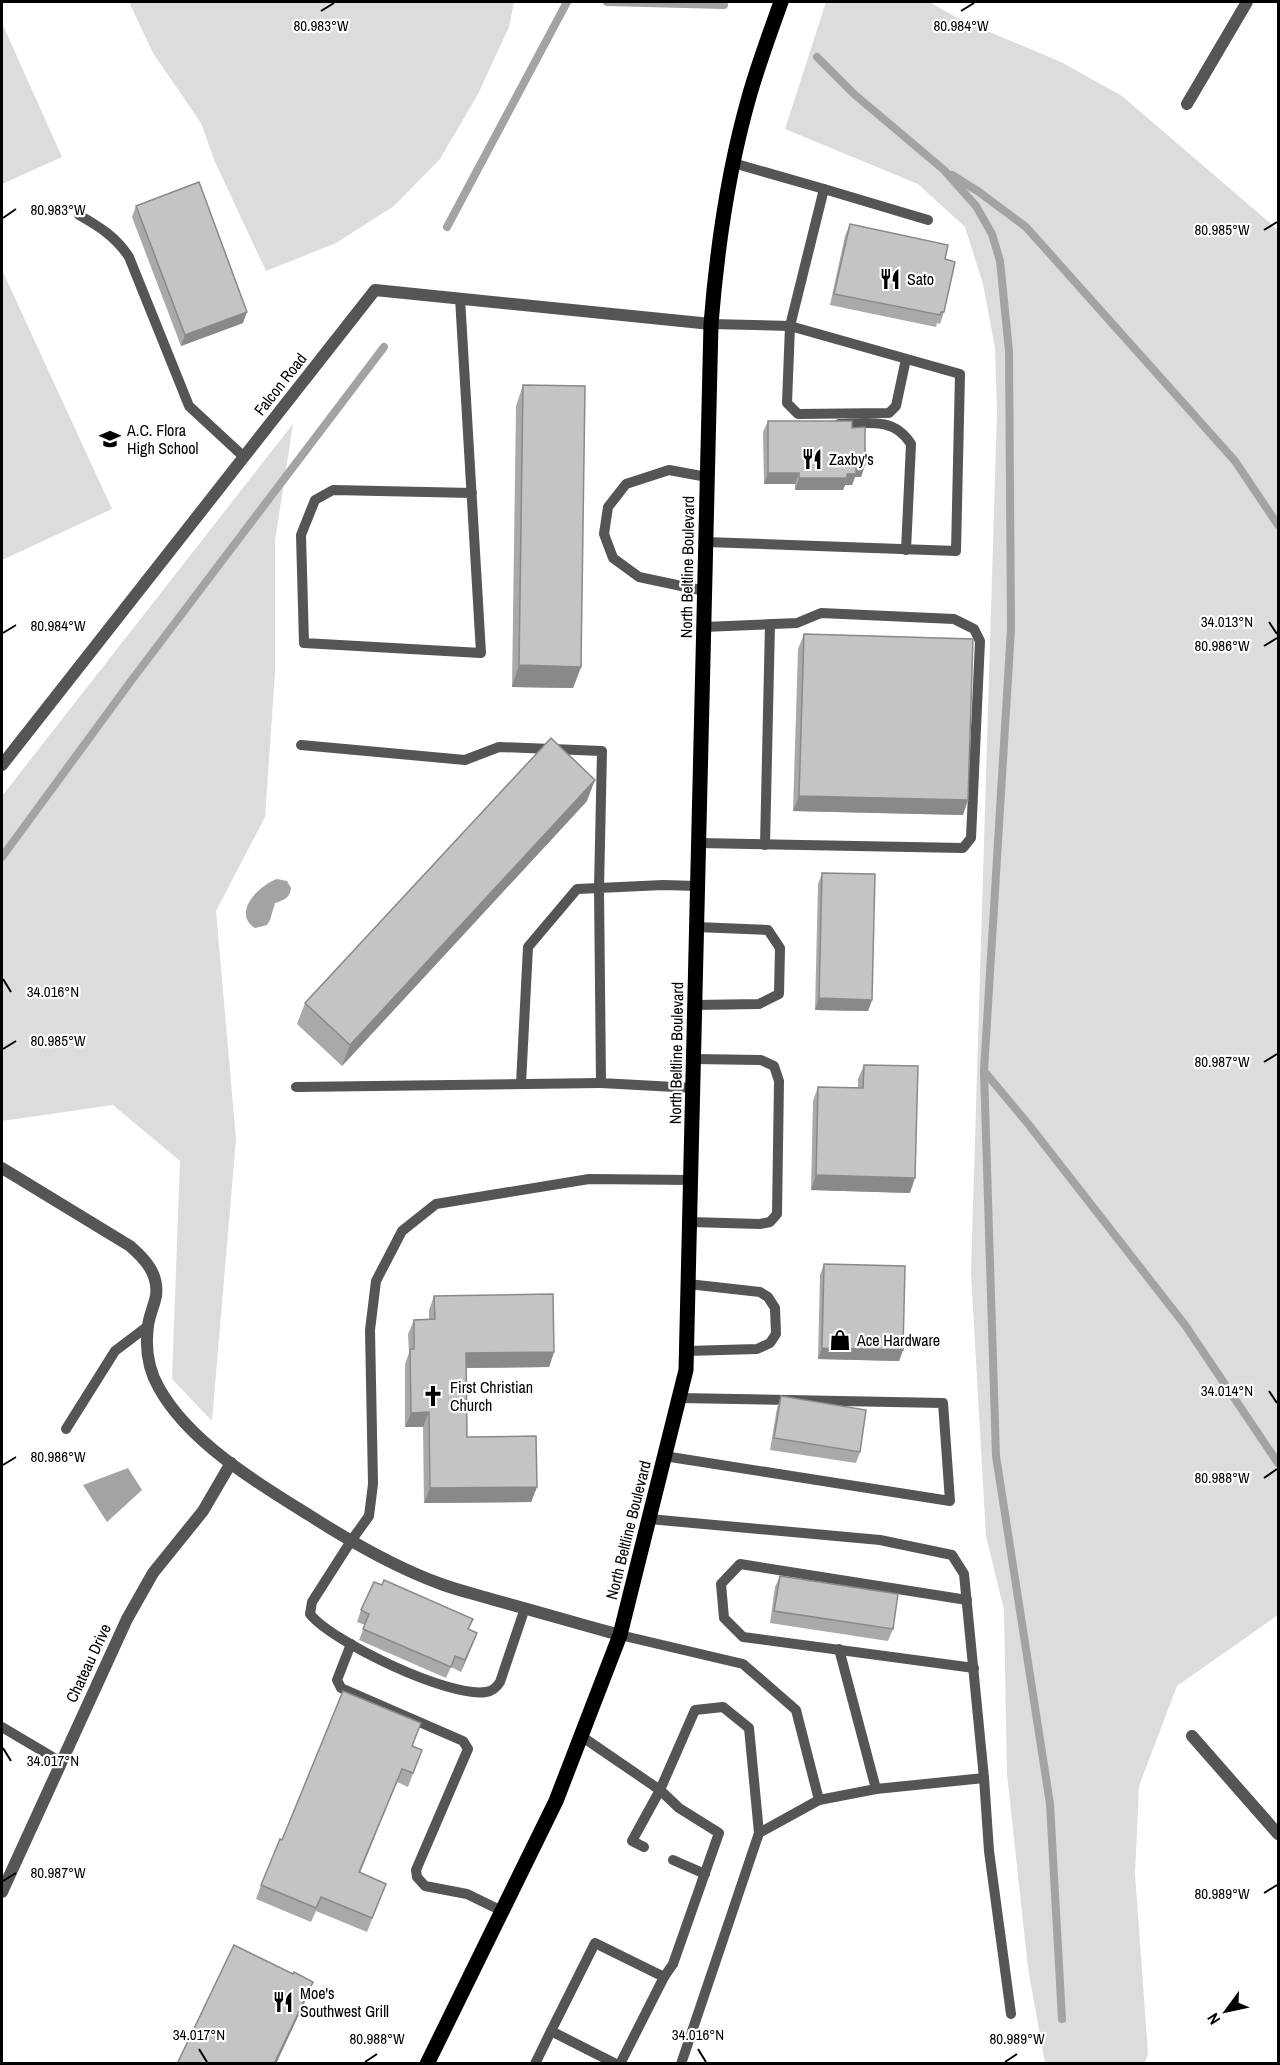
<svg xmlns="http://www.w3.org/2000/svg" width="1280" height="2065" viewBox="0 0 1280 2065" font-family="'Archivo Narrow',sans-serif">
  <style>
    .green { fill: #dcdcdc }
    .water { fill: #a3a3a3 }
    .lines { fill: none; stroke-linecap: round; stroke-linejoin: round }
    .stream { stroke: #a3a3a3; stroke-width: 8 }
    .service { stroke: #555; stroke-width: 10 }
    .minor { stroke: #555; stroke-width: 12 }
    .primary { stroke: #000; stroke-width: 15 }
    .wall { fill: #a9a9a9 }
    .shaded-wall { fill: #898989 }
    .building { fill: #c4c4c4; stroke: #898989; stroke-width: 1.5 }
    .ticks { fill: none; stroke: #000; stroke-width: 2 }
    .labels { text-anchor: middle; stroke-width: 4.5; stroke-linejoin: round; paint-order: stroke }
    .poi-label { font-size: 16px; fill: #000; stroke: #fff; text-anchor: start }
    .street-label { font-size: 16px; fill: #000; stroke: #fff }
    .ticks-label { font-size: 15px; text-anchor: middle; fill: #000; stroke: #fff; stroke-width: 4.5; stroke-linejoin: round; paint-order: stroke }
  </style>
  <rect width="100%" height="100%" fill="#fff"/>
  <g class="green">
    <path d="M 129,2 L 514,2 L 509,27 L 478,94 L 440,159 L 394,206 L 336,243 L 266,271 L 215,162 L 201,123 L 153,53 Z"/>
    <path d="M 826,2 L 929,2 L 961,20 L 1061,62 L 1122,96 L 1278,230 L 1278,1615 L 1177,1686 L 1139,1786 L 1135,1874 L 1148,2053 L 1145,2063 L 1045,2063 L 1028,1968 L 1007,1774 L 1004,1610 L 986,1536 L 971,1273 L 997,411 L 995,348 L 983,284 L 965,227 L 918,184 L 785,129 Z"/>
    <path d="M 2,23 L 62,157 L 2,184 Z"/>
    <path d="M 2,270 L 112,509 L 2,560 Z"/>
    <path d="M 293,424 L 275,541 L 275,673 L 265,817 L 216,911 L 236,1139 L 212,1421 L 172,1379 L 180,1161 L 113,1105 L 2,1121 L 2,796 Z"/>
  </g>
  <g class="water">
    <path d="M 277,879 L 287,881 L 291,888 C 290,898 284,900 275,903 L 270,920 L 267,925 L 255,928 C 231,912 260,885 277,879 Z"/>
    <path d="M 128,1468 L 142,1490 L 107,1522 L 83,1485 Z"/>
  </g>
  <g class="lines">
    <g class="stream">
      <path d="M 607,2 L 724,5"/>
      <path d="M 817,57 L 854,94 L 944,170 L 976,206 L 992,234 L 1000,261 L 1009,351 L 1011,629 L 984,1071 L 1029,1125 L 1185,1325 L 1278,1463"/>
      <path d="M 952,175 L 979,192 L 1026,227 L 1235,461 L 1278,525"/>
      <path d="M 447,227 L 567,2"/>
      <path d="M 2,857 L 131,681 L 384,347"/>
      <path d="M 984,1071 L 996,1456 L 1050,1804 L 1062,2019"/>
    </g>
    <g class="service">
      <path d="M 824,189 L 928,220"/>
      <path d="M 79,215 C 100,227 116,237 129,257 L 189,406 L 244,457"/>
      <path d="M 460,298 L 481,653 L 304,643 L 301,535 L 315,500 L 333,490 L 472,493"/>
      <path d="M 711,324 L 790,326 L 824,189 L 733,163"/>
      <path d="M 839,424 C 868,423 894,417 911,444 L 906,550"/>
      <path d="M 706,542 L 956,551 L 960,374 L 790,326 L 787,403 L 798,414 L 889,413 L 896,406 L 906,359"/>
      <path d="M 705,591 L 639,577 L 613,558 L 604,534 L 608,507 L 626,484 L 669,470 L 707,477"/>
      <path d="M 301,745 L 465,760 L 499,747 L 602,751 L 599,888 L 577,889 L 528,947 L 521,1084"/>
      <path d="M 699,843 L 963,848 L 971,838 L 980,641 L 974,629 L 954,619 L 821,613 L 797,623 L 704,627"/>
      <path d="M 765,845 L 770,624"/>
      <path d="M 695,1005 L 759,1004 L 779,994 L 780,948 L 768,930 L 696,927"/>
      <path d="M 296,1087 L 601,1083"/>
      <path d="M 693,1088 L 601,1083 L 599,888 L 663,885 L 698,886"/>
      <path d="M 690,1222 L 760,1224 L 770,1222 L 777,1214 L 779,1081 L 774,1066 L 761,1060 L 693,1059"/>
      <path d="M 686,1351 L 757,1349 L 770,1343 L 776,1334 L 775,1308 L 768,1297 L 760,1292 L 688,1284"/>
      <path d="M 66,1429 L 115,1351 L 148,1326"/>
      <path d="M 664,1456 L 950,1501 L 943,1403 L 679,1398"/>
      <path d="M 649,1519 L 880,1540 L 952,1555 L 964,1574 L 984,1778 L 876,1789 L 819,1800"/>
      <path d="M 967,1600 L 740,1564 L 721,1584 L 724,1618 L 743,1637 L 974,1668"/>
      <path d="M 525,1608 L 500,1682 C 497,1687 493,1691 486,1692 C 449,1698 332,1642 310,1614 L 312,1602 L 351,1541 L 369,1516 L 373,1484 L 370,1330 L 376,1281 L 402,1231 L 436,1204 L 589,1179 L 691,1180"/>
      <path d="M 620,1635 L 743,1664 L 796,1710 L 819,1800 L 759,1833 L 681,2064"/>
      <path d="M 351,1644 L 337,1680 L 341,1688 L 463,1741 L 468,1749 L 416,1870 L 417,1877 L 425,1886 L 467,1894 L 502,1911"/>
      <path d="M 839,1649 L 876,1789"/>
      <path d="M 2,1727 L 61,1762"/>
      <path d="M 581,1736 L 660,1790 L 679,1808 L 719,1833 L 673,1964 L 664,1977 L 620,2064"/>
      <path d="M 984,1778 L 989,1851 L 1011,2014"/>
      <path d="M 644,1847 L 632,1841 L 660,1790 L 695,1710 L 723,1707 L 749,1728 L 759,1833"/>
      <path d="M 673,1860 L 705,1874"/>
      <path d="M 535,2064 L 551,2031"/>
      <path d="M 616,2064 L 551,2031 L 595,1943 L 664,1977"/>
    </g>
    <g class="minor">
      <path d="M 1187,104 L 1247,2"/>
      <path d="M 2,765 L 375,290 L 711,324"/>
      <path d="M 2,1168 L 130,1246 C 145,1259 159,1274 156,1296 C 154,1306 149,1316 148,1326 C 145,1348 148,1369 159,1388 C 189,1442 257,1483 309,1515 C 351,1542 394,1567 441,1584 C 460,1591 479,1595 498,1601 C 539,1612 579,1624 620,1635"/>
      <path d="M 1192,1736 L 1278,1834"/>
      <path d="M 2,1892 L 127,1619 L 153,1573 L 203,1511 L 231,1463"/>
    </g>
    <path class="primary" d="M 427,2064 L 556,1801 L 620,1635 L 686,1370 L 711,324 C 717,248 728,171 749,97 C 758,65 770,33 781,2"/>
  </g>
  <g class="wall">
    <path d="M 136,206 L 243,323 L 181,346 L 132,217 Z"/>
    <path d="M 850,224 L 945,259 L 944,312 L 940,324 L 937,323 L 936,327 L 830,305 L 845,236 Z"/>
    <path d="M 523,385 L 581,667 L 573,688 L 512,687 L 516,406 Z"/>
    <path d="M 768,421 L 852,428 L 865,465 L 861,477 L 855,477 L 852,485 L 845,485 L 843,490 L 795,490 L 795,484 L 764,484 L 763,432 Z"/>
    <path d="M 804,634 L 963,815 L 793,811 L 798,649 Z"/>
    <path d="M 587,801 L 342,1066 L 297,1024 L 305,1003 Z"/>
    <path d="M 822,873 L 872,1000 L 868,1011 L 815,1010 L 818,884 Z"/>
    <path d="M 864,1065 L 910,1193 L 811,1190 L 813,1101 L 818,1087 L 858,1087 L 858,1079 Z"/>
    <path d="M 824,1264 L 903,1350 L 899,1361 L 818,1359 L 820,1275 Z"/>
    <path d="M 434,1296 L 554,1352 L 549,1367 L 466,1368 L 467,1437 L 537,1487 L 531,1502 L 424,1503 L 423,1427 L 405,1427 L 405,1364 L 409,1353 L 408,1334 L 414,1320 L 429,1319 L 429,1310 Z"/>
    <path d="M 781,1396 L 860,1452 L 856,1463 L 770,1450 L 777,1408 Z"/>
    <path d="M 780,1576 L 893,1629 L 888,1641 L 770,1623 L 775,1587 Z"/>
    <path d="M 361,1610 L 469,1630 L 477,1633 L 461,1672 L 451,1667 L 446,1678 L 359,1640 L 365,1625 L 357,1622 Z"/>
    <path d="M 412,1746 L 422,1750 L 408,1787 L 397,1782 L 360,1873 L 381,1897 L 367,1932 L 316,1911 L 311,1922 L 256,1899 L 261,1885 Z"/>
  </g>
  <g class="shaded-wall">
    <path d="M 247,312 L 243,323 L 181,346 L 185,335 Z"/>
    <path d="M 856,465 L 865,465 L 861,477 L 855,477 L 852,485 L 845,485 L 843,490 L 795,490 L 799,478 L 847,474 Z"/>
    <path d="M 768,473 L 799,473 L 795,484 L 764,484 Z"/>
    <path d="M 519,665 L 581,667 L 573,688 L 512,687 Z"/>
    <path d="M 595,780 L 587,801 L 342,1066 L 350,1045 Z"/>
    <path d="M 799,796 L 968,800 L 963,815 L 793,811 Z"/>
    <path d="M 819,998 L 872,1000 L 868,1011 L 815,1010 Z"/>
    <path d="M 816,1175 L 915,1178 L 910,1193 L 811,1190 Z"/>
    <path d="M 822,1348 L 903,1350 L 899,1361 L 818,1359 Z"/>
    <path d="M 554,1352 L 549,1367 L 460,1368 L 466,1353 Z"/>
    <path d="M 429,1412 L 423,1427 L 405,1427 L 411,1413 Z"/>
    <path d="M 537,1487 L 531,1502 L 424,1503 L 430,1488 Z"/>
    <path d="M 477,1633 L 473,1644 L 461,1672 L 465,1660 Z"/>
    <path d="M 402,1769 L 397,1782 L 354,1886 L 359,1872 Z"/>
    <path d="M 313,1982 L 309,1993 L 276,2064 L 274,2064 Z"/>
  </g>
  <g class="building">
    <path d="M 199,182 L 247,312 L 185,335 L 136,206 Z"/>
    <path d="M 850,224 L 948,245 L 945,259 L 955,262 L 944,312 L 941,312 L 940,315 L 834,294 Z"/>
    <path d="M 523,385 L 585,386 L 581,667 L 519,665 Z"/>
    <path d="M 768,421 L 852,421 L 852,428 L 865,427 L 865,465 L 856,465 L 856,474 L 847,474 L 847,478 L 799,478 L 799,473 L 768,473 Z"/>
    <path d="M 804,634 L 973,639 L 968,800 L 799,796 Z"/>
    <path d="M 551,738 L 595,780 L 350,1045 L 305,1003 Z"/>
    <path d="M 822,873 L 875,874 L 872,1000 L 819,998 Z"/>
    <path d="M 864,1065 L 918,1066 L 915,1178 L 816,1175 L 818,1087 L 863,1088 Z"/>
    <path d="M 824,1264 L 905,1266 L 903,1350 L 822,1348 Z"/>
    <path d="M 553,1294 L 554,1352 L 466,1353 L 467,1437 L 536,1436 L 537,1487 L 430,1488 L 429,1412 L 411,1413 L 410,1349 L 414,1349 L 414,1320 L 435,1319 L 434,1296 Z"/>
    <path d="M 781,1396 L 866,1410 L 860,1452 L 774,1438 Z"/>
    <path d="M 780,1576 L 898,1594 L 893,1629 L 774,1611 Z"/>
    <path d="M 384,1580 L 473,1619 L 468,1629 L 477,1633 L 465,1660 L 455,1656 L 451,1667 L 363,1629 L 369,1614 L 361,1610 L 374,1582 L 382,1585 Z"/>
    <path d="M 343,1691 L 421,1723 L 412,1746 L 422,1750 L 413,1773 L 402,1769 L 359,1872 L 386,1884 L 372,1918 L 321,1897 L 316,1908 L 261,1885 L 280,1839 L 282,1840 Z"/>
    <path d="M 234,1945 L 293,1974 L 294,1972 L 313,1982 L 274,2064 L 177,2064 Z"/>
  </g>
  <path class="ticks" d="M 321,11 L 334,3M 961,11 L 974,3M 3,218 L 16,209M 1264,230 L 1277,222M 1269,622 L 1277,634M 3,633 L 16,625M 1264,646 L 1277,638M 3,979 L 11,992M 3,1049 L 16,1041M 1264,1062 L 1277,1054M 1269,1391 L 1277,1403M 3,1465 L 16,1457M 1264,1478 L 1277,1469M 3,1748 L 11,1761M 3,1881 L 16,1873M 1264,1893 L 1277,1885M 199,2049 L 207,2062M 698,2049 L 706,2062M 365,2062 L 377,2054M 1005,2062 L 1017,2054"/>
  <defs>
    <symbol id="restaurant-bare" viewBox="-9 -9 18 18"><path d="M-5-6h1v4h1v-4h1v4h1v-4h1v5L-1.5 .5V6h-2V.5L-5-1ZM5-6V6H3V1.5H1.5Q1.5-4 5-6Z" fill="#000" stroke="#fff" stroke-width="2.5" paint-order="stroke"/></symbol>
    <symbol id="school-bare" viewBox="-9 -9 18 18"><path d="M0-5L7-2L0 1L-7-2ZM-4 1L0 2.5L4 1V4Q0 6-4 4Z" fill="#000" stroke="#fff" stroke-width="2.5" paint-order="stroke"/></symbol>
    <symbol id="shop-bare" viewBox="-9 -9 18 18"><path d="M-5-2.5h2.3a2.7 3.5 0 0 1 5.4 0H5L5.5 6h-11ZM-1.5-2.5h3a1.5 2.3 0 0 0-3 0Z" fill="#000" stroke="#fff" stroke-width="2.5" paint-order="stroke"/></symbol>
    <symbol id="church-bare" viewBox="-9 -9 18 18"><path d="M-1.2-6h2.4v3.5h3.3v2.4h-3.3V6h-2.4V-.1h-3.3v-2.4h3.3Z" fill="#000" stroke="#fff" stroke-width="2.5" paint-order="stroke"/></symbol>
  </defs>
  <g fill-rule="evenodd">
    <use href="#restaurant-bare" x="875" y="264" width="30" height="30"/>
    <use href="#school-bare" x="95" y="424" width="30" height="30"/>
    <use href="#restaurant-bare" x="797" y="444" width="30" height="30"/>
    <use href="#shop-bare" x="825" y="1325" width="30" height="30"/>
    <use href="#church-bare" x="418" y="1381" width="30" height="30"/>
    <use href="#restaurant-bare" x="268" y="1987" width="30" height="30"/>
  </g>
  <g class="labels">
    <g class="poi-label">
      <text x="907" y="285">Sato</text>
      <text x="127" y="436">A.C. Flora<tspan x="127" dy="18">High School</tspan></text>
      <text x="829" y="465">Zaxby's</text>
      <text x="857" y="1346">Ace Hardware</text>
      <text x="450" y="1393">First Christian<tspan x="450" dy="18">Church</tspan></text>
      <text x="300" y="1999">Moe's<tspan x="300" dy="18">Southwest Grill</tspan></text>
    </g>
    <g class="street-label">
      <text transform="translate(280 384) rotate(-52)" y="6">Falcon Road</text>
      <text transform="translate(687 567) rotate(-89)" y="6">North Beltline Boulevard</text>
      <text transform="translate(676 1053) rotate(-89)" y="6">North Beltline Boulevard</text>
      <text transform="translate(628 1530) rotate(-76)" y="6">North Beltline Boulevard</text>
      <text transform="translate(88 1663) rotate(-65)" y="6">Chateau Drive</text>
    </g>
  </g>
  <g class="ticks-label">
    <text x="321" y="31">80.983°W</text>
    <text x="961" y="31">80.984°W</text>
    <text x="58" y="215">80.983°W</text>
    <text x="1222" y="235">80.985°W</text>
    <text x="1227" y="627">34.013°N</text>
    <text x="58" y="631">80.984°W</text>
    <text x="1222" y="651">80.986°W</text>
    <text x="53" y="997">34.016°N</text>
    <text x="58" y="1046">80.985°W</text>
    <text x="1222" y="1067">80.987°W</text>
    <text x="1227" y="1396">34.014°N</text>
    <text x="58" y="1462">80.986°W</text>
    <text x="1222" y="1483">80.988°W</text>
    <text x="53" y="1766">34.017°N</text>
    <text x="58" y="1878">80.987°W</text>
    <text x="1222" y="1899">80.989°W</text>
    <text x="199" y="2040">34.017°N</text>
    <text x="698" y="2040">34.016°N</text>
    <text x="377" y="2044">80.988°W</text>
    <text x="1017" y="2044">80.989°W</text>
  </g>
  <rect width="1280" height="2065" fill="none" stroke="#000000" stroke-width="6"/>
  <g transform="translate(1226 2011) rotate(237)" stroke="#ffffff" stroke-width="4.5" paint-order="stroke">
  <path d="M0-4.5L10 22L0 15L-10 22Z" fill="#000000"/>
  <text y="-9" font-size="16" font-weight="bold" text-anchor="middle" fill="#000000">N</text>
  </g>
</svg>
